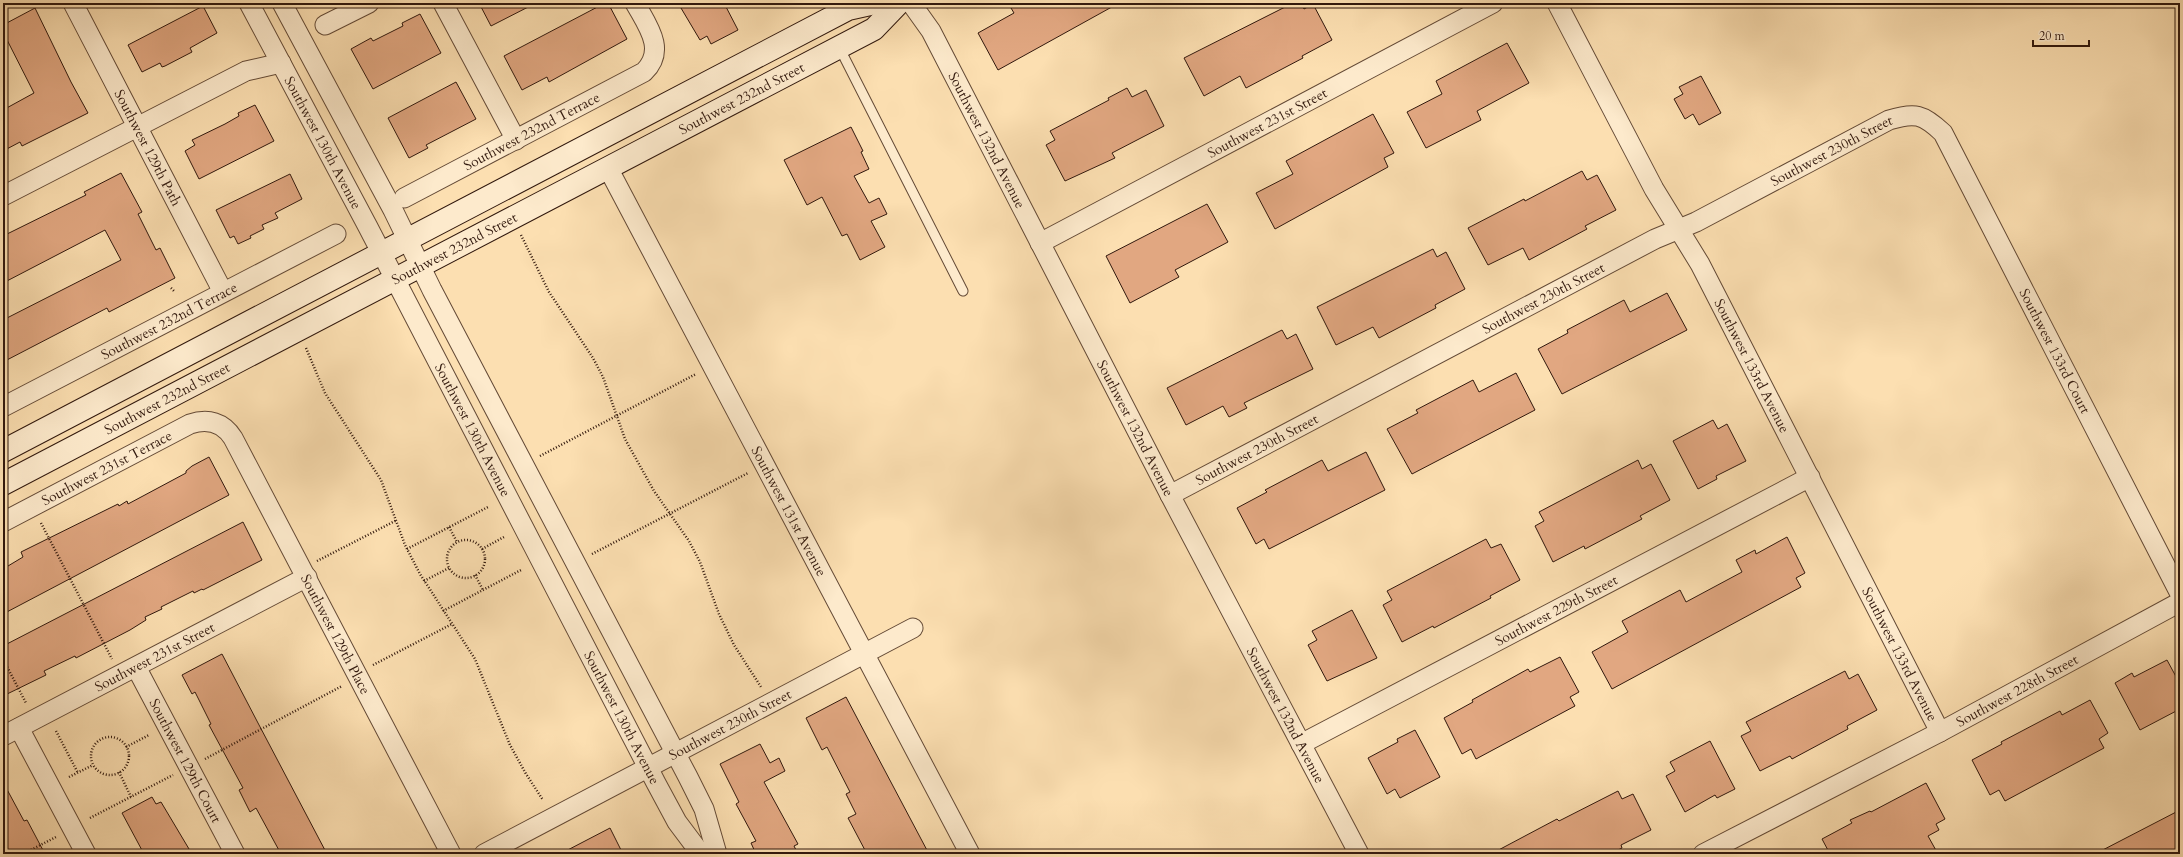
<svg xmlns="http://www.w3.org/2000/svg" width="2183" height="857" viewBox="0 0 2183 857" font-family="Cardo,serif">
  <style>
    .building { fill: #e1a781; stroke: #31180d }
    .lines { fill: none; stroke-linecap: round; stroke-linejoin: round }
    .lane-casing { stroke: #644a36; stroke-width: 11 }
    .street-casing { stroke: #644a36; stroke-width: 21 }
    .secondary-casing { stroke: #31180d; stroke-width: 24 }
    .path { stroke: #31180d; stroke-width: 2.5; stroke-dasharray: 1 2; stroke-linecap: butt }
    .lane { stroke: #fdeacc; stroke-width: 9 }
    .street { stroke: #fdeacc; stroke-width: 19 }
    .secondary { stroke: #fdeacc; stroke-width: 22 }
    .labels { text-anchor: middle; stroke-width: 3.5; stroke-linejoin: round; paint-order: stroke }
    .street-label { font-size: 14px; fill: #31180d; stroke: #fdeacc }
  </style>
  <rect width="100%" height="100%" fill="#fcdfb1"/>
  <filter id="stains"><feTurbulence type="fractalNoise" baseFrequency=".005" numOctaves="4"/><feColorMatrix values="0 0 0 0 .2 0 0 0 0 .09 0 0 0 0 .02 0 0 0 .5 -.17"/></filter>
  <radialGradient id="worn" r=".72"><stop offset=".6" stop-color="#630" stop-opacity="0"/><stop offset="1" stop-color="#630" stop-opacity=".3"/></radialGradient>
  <g class="building">
    <path d="M 479,3 L 536,3 L 491,26 Z"/>
    <path d="M 605,3 L 608,3 L 627,39 L 549,82 L 547,77 L 522,90 L 504,56 Z"/>
    <path d="M 678,3 L 724,3 L 738,30 L 711,44 L 707,36 L 700,40 Z"/>
    <path d="M 1008,3 L 1119,3 L 998,70 L 978,33 L 1014,13 Z"/>
    <path d="M 1293,3 L 1301,3 L 1304,9 L 1313,4 L 1332,40 L 1302,56 L 1303,58 L 1246,88 L 1240,76 L 1204,96 L 1184,58 Z"/>
    <path d="M 203,6 L 217,33 L 190,48 L 192,52 L 165,66 L 162,67 L 160,63 L 142,72 L 128,45 Z"/>
    <path d="M 35,8 L 71,82 L 88,113 L 22,146 L 20,142 L 3,151 L 3,110 L 34,93 L 3,32 L 3,25 Z"/>
    <path d="M 420,14 L 441,53 L 373,89 L 351,49 L 371,38 L 373,41 L 403,26 L 402,23 Z"/>
    <path d="M 1507,43 L 1529,83 L 1477,111 L 1481,120 L 1426,148 L 1407,112 L 1442,94 L 1436,81 Z"/>
    <path d="M 1701,76 L 1721,113 L 1699,125 L 1693,114 L 1685,119 L 1674,99 L 1683,94 L 1679,87 Z"/>
    <path d="M 456,82 L 476,119 L 426,145 L 428,148 L 409,158 L 388,118 Z"/>
    <path d="M 1127,88 L 1132,97 L 1146,90 L 1164,126 L 1112,153 L 1115,158 L 1065,181 L 1046,145 L 1055,140 L 1050,131 L 1109,100 L 1108,98 Z"/>
    <path d="M 255,105 L 274,141 L 199,179 L 185,151 L 195,145 L 192,140 L 225,124 L 239,116 L 238,113 Z"/>
    <path d="M 1373,114 L 1394,153 L 1384,158 L 1388,167 L 1275,229 L 1256,193 L 1293,174 L 1286,161 Z"/>
    <path d="M 851,127 L 863,151 L 861,152 L 869,169 L 854,176 L 869,203 L 879,198 L 887,214 L 871,221 L 885,247 L 860,260 L 847,234 L 842,236 L 822,197 L 807,205 L 784,160 Z"/>
    <path d="M 1582,171 L 1587,180 L 1597,175 L 1616,210 L 1585,226 L 1587,229 L 1529,260 L 1523,248 L 1488,265 L 1468,228 L 1524,199 L 1525,201 Z"/>
    <path d="M 121,173 L 142,212 L 138,214 L 156,250 L 160,248 L 175,278 L 109,312 L 107,308 L 3,362 L 3,320 L 121,260 L 105,230 L 3,283 L 3,236 L 86,195 L 84,192 Z"/>
    <path d="M 290,174 L 302,199 L 275,213 L 278,218 L 262,225 L 264,229 L 250,236 L 251,238 L 238,244 L 234,236 L 230,238 L 216,210 Z"/>
    <path d="M 1207,204 L 1228,242 L 1175,270 L 1179,277 L 1130,303 L 1106,256 Z"/>
    <path d="M 1433,249 L 1437,257 L 1446,252 L 1465,289 L 1435,305 L 1436,308 L 1379,338 L 1373,327 L 1336,345 L 1317,307 Z"/>
    <path d="M 1667,293 L 1687,330 L 1562,394 L 1538,349 L 1568,333 L 1567,330 L 1624,300 L 1630,312 Z"/>
    <path d="M 1282,330 L 1287,339 L 1296,334 L 1313,369 L 1244,403 L 1247,408 L 1229,417 L 1223,406 L 1186,425 L 1167,388 Z"/>
    <path d="M 1516,373 L 1535,410 L 1412,474 L 1387,429 L 1418,413 L 1416,410 L 1473,380 L 1479,392 Z"/>
    <path d="M 1713,420 L 1718,429 L 1727,424 L 1746,461 L 1716,476 L 1717,479 L 1698,489 L 1673,441 Z"/>
    <path d="M 1366,452 L 1385,490 L 1269,549 L 1264,539 L 1256,544 L 1237,508 L 1267,492 L 1265,490 L 1322,460 L 1328,471 Z"/>
    <path d="M 209,457 L 229,495 L 3,614 L 3,569 L 23,557 L 21,552 L 118,504 L 119,506 L 127,501 L 128,504 L 186,473 L 186,471 L 192,466 Z"/>
    <path d="M 1638,460 L 1642,469 L 1651,464 L 1670,500 L 1640,516 L 1642,519 L 1585,549 L 1584,546 L 1553,562 L 1535,526 L 1544,521 L 1539,512 Z"/>
    <path d="M 243,522 L 262,560 L 203,590 L 202,589 L 194,593 L 193,591 L 161,607 L 162,609 L 145,617 L 146,620 L 130,630 L 76,658 L 75,656 L 44,671 L 46,675 L 3,696 L 3,646 Z"/>
    <path d="M 1787,537 L 1805,573 L 1796,578 L 1801,587 L 1612,689 L 1592,652 L 1628,632 L 1622,621 L 1680,590 L 1686,602 L 1742,572 L 1736,560 L 1755,550 L 1756,554 Z"/>
    <path d="M 1486,539 L 1491,548 L 1501,544 L 1520,580 L 1490,596 L 1491,598 L 1434,628 L 1433,626 L 1402,642 L 1383,605 L 1392,600 L 1387,591 Z"/>
    <path d="M 1352,610 L 1377,658 L 1327,681 L 1308,645 L 1317,640 L 1312,631 Z"/>
    <path d="M 222,654 L 258,723 L 327,854 L 281,854 L 256,808 L 250,812 L 239,790 L 243,788 L 209,725 L 211,724 L 195,692 L 192,694 L 182,675 Z"/>
    <path d="M 1560,657 L 1579,692 L 1570,697 L 1575,706 L 1476,759 L 1471,749 L 1462,754 L 1444,718 L 1473,702 L 1472,700 L 1528,669 L 1530,672 Z"/>
    <path d="M 2167,660 L 2180,684 L 2180,709 L 2140,730 L 2115,683 L 2132,673 L 2134,677 Z"/>
    <path d="M 1845,671 L 1849,679 L 1858,674 L 1877,710 L 1847,726 L 1848,729 L 1792,759 L 1790,756 L 1760,771 L 1741,736 L 1751,731 L 1746,722 Z"/>
    <path d="M 846,697 L 866,735 L 929,854 L 867,854 L 848,818 L 856,814 L 846,794 L 850,792 L 827,747 L 822,750 L 806,718 Z"/>
    <path d="M 2090,700 L 2108,733 L 2099,739 L 2104,748 L 2005,801 L 1999,790 L 1990,795 L 1972,760 L 2002,744 L 2001,742 L 2060,711 L 2062,715 Z"/>
    <path d="M 1415,730 L 1440,777 L 1400,798 L 1395,789 L 1387,794 L 1368,758 L 1398,742 L 1397,739 Z"/>
    <path d="M 1710,741 L 1735,789 L 1717,798 L 1715,795 L 1685,812 L 1666,776 L 1675,771 L 1670,762 Z"/>
    <path d="M 760,744 L 770,763 L 779,758 L 785,771 L 764,782 L 798,844 L 794,846 L 798,854 L 756,854 L 751,843 L 756,841 L 736,804 L 739,802 L 720,764 Z"/>
    <path d="M 3,782 L 24,821 L 27,820 L 45,854 L 3,854 Z"/>
    <path d="M 1926,783 L 1945,819 L 1936,824 L 1939,830 L 1928,836 L 1938,854 L 1830,854 L 1822,839 L 1852,823 L 1850,820 L 1870,811 L 1871,812 Z"/>
    <path d="M 1618,791 L 1622,799 L 1633,794 L 1651,830 L 1621,845 L 1622,848 L 1610,854 L 1491,854 L 1557,819 L 1559,821 Z"/>
    <path d="M 152,797 L 156,804 L 161,802 L 192,854 L 144,854 L 122,813 Z"/>
    <path d="M 2180,810 L 2180,854 L 2095,854 Z"/>
    <path d="M 610,828 L 623,854 L 560,854 Z"/>
  </g>
  <g class="lines">
    <defs>
      <path id="lane" d="M 839,47 L 963,291"/>
      <g id="street">
        <path id="s1" d="M 73,3 L 223,292"/>
        <path id="s2" d="M 249,3 L 368,227 L 656,783 L 677,822 L 701,854"/>
        <path d="M 282,3 L 393,210 L 432,290 L 688,777 L 704,809 L 717,854"/>
        <path d="M 443,3 L 516,140"/>
        <path id="s3" d="M 911,3 L 931,31 L 1170,495 L 1359,854"/>
        <path id="s4" d="M 1557,3 L 1654,189 L 1700,264 L 1940,732"/>
        <path d="M 325,25 L 369,3"/>
        <path id="s5" d="M 608,168 L 970,854"/>
        <path d="M 3,196 L 246,71 L 281,63"/>
        <path id="s6" d="M 404,198 L 644,72 C 667,50 647,25 635,3"/>
        <path id="s7" d="M 1040,243 L 1493,3"/>
        <path id="s8" d="M 3,407 L 336,234"/>
        <path id="s9" d="M 1170,495 L 1655,239 L 1696,222 L 1889,120 C 1915,112 1923,114 1943,133 L 2180,594"/>
        <path id="s10" d="M 3,522 L 190,424 C 208,418 223,422 233,438 L 451,854"/>
        <path id="s11" d="M 136,667 L 235,854"/>
        <path d="M 19,728 L 86,854"/>
        <path id="s12" d="M 3,736 L 307,577"/>
        <path id="s13" d="M 1301,744 L 1810,477"/>
        <path id="s14" d="M 484,854 L 913,628"/>
        <path id="s15" d="M 1703,854 L 1940,732 L 2180,602"/>
      </g>
      <g id="secondary">
        <path d="M 3,451 L 848,9 L 875,3"/>
        <path id="s16" d="M 3,484 L 874,29 L 899,3"/>
      </g>
    </defs>
    <use href="#lane" class="lane-casing"/>
    <use href="#street" class="street-casing"/>
    <use href="#secondary" class="secondary-casing"/>
    <g class="path">
      <path d="M 21,3 L 21,7"/>
      <path d="M 521,235 L 549,292 L 593,358 L 603,377 L 625,439 L 654,491 L 689,541 L 700,562 L 719,614 L 734,645 L 761,687"/>
      <path d="M 171,288 L 175,292"/>
      <path d="M 306,348 L 325,393 L 381,480 L 405,545 L 420,574 L 475,659 L 510,745 L 526,774 L 543,800"/>
      <path d="M 540,456 L 696,374"/>
      <path d="M 41,523 L 112,659"/>
      <path d="M 449,527 L 457,542"/>
      <circle cx="466" cy="559" r="19"/>
      <path d="M 407,549 L 488,507"/>
      <path d="M 482,549 L 504,537"/>
      <path d="M 592,554 L 748,473"/>
      <path d="M 317,561 L 397,520"/>
      <path d="M 475,575 L 483,590"/>
      <path d="M 424,581 L 449,568"/>
      <path d="M 443,611 L 521,570"/>
      <path d="M 3,659 L 26,703"/>
      <path d="M 373,665 L 452,624"/>
      <path d="M 56,731 L 78,773"/>
      <circle cx="110" cy="756" r="19"/>
      <path d="M 126,747 L 149,735"/>
      <path d="M 205,759 L 342,686"/>
      <path d="M 119,772 L 131,797"/>
      <path d="M 69,777 L 93,765"/>
      <path d="M 90,818 L 173,775"/>
      <path d="M 23,854 L 56,837"/>
    </g>
    <use href="#lane" class="lane"/>
    <use href="#street" class="street"/>
    <use href="#secondary" class="secondary"/>
  </g>
  <g class="labels">
    <g class="street-label">
      <text dy="5" stroke="none"><textPath href="#s16" startOffset="833">Southwest 232nd Street</textPath></text>
      <text dy="5" stroke="none"><textPath href="#s7" startOffset="257">Southwest 231st Street</textPath></text>
      <text dy="5" stroke="none"><textPath href="#s6" startOffset="144">Southwest 232nd Terrace</textPath></text>
      <text dy="5" stroke="none"><textPath href="#s3" startOffset="157">Southwest 132nd Avenue</textPath></text>
      <text dy="5" stroke="none"><textPath href="#s2" startOffset="158">Southwest 130th Avenue</textPath></text>
      <text dy="5" stroke="none"><textPath href="#s1" startOffset="163">Southwest 129th Path</textPath></text>
      <text dy="5" stroke="none"><textPath href="#s9" startOffset="746">Southwest 230th Street</textPath></text>
      <text dy="5" stroke="none"><textPath href="#s16" startOffset="509">Southwest 232nd Street</textPath></text>
      <text dy="5" stroke="none"><textPath href="#s9" startOffset="422">Southwest 230th Street</textPath></text>
      <text dy="5" stroke="none"><textPath href="#s8" startOffset="187">Southwest 232nd Terrace</textPath></text>
      <text dy="5" stroke="none"><textPath href="#s9" startOffset="1116">Southwest 133rd Court</textPath></text>
      <text dy="5" stroke="none"><textPath href="#s4" startOffset="412">Southwest 133rd Avenue</textPath></text>
      <text dy="5" stroke="none"><textPath href="#s16" startOffset="185">Southwest 232nd Street</textPath></text>
      <text dy="5" stroke="none"><textPath href="#s3" startOffset="481">Southwest 132nd Avenue</textPath></text>
      <text dy="5" stroke="none"><textPath href="#s2" startOffset="482">Southwest 130th Avenue</textPath></text>
      <text dy="5" stroke="none"><textPath href="#s9" startOffset="98">Southwest 230th Street</textPath></text>
      <text dy="5" stroke="none"><textPath href="#s10" startOffset="117">Southwest 231st Terrace</textPath></text>
      <text dy="5" stroke="none"><textPath href="#s5" startOffset="388">Southwest 131st Avenue</textPath></text>
      <text dy="5" stroke="none"><textPath href="#s13" startOffset="288">Southwest 229th Street</textPath></text>
      <text dy="5" stroke="none"><textPath href="#s10" startOffset="482">Southwest 129th Place</textPath></text>
      <text dy="5" stroke="none"><textPath href="#s4" startOffset="736">Southwest 133rd Avenue</textPath></text>
      <text dy="5" stroke="none"><textPath href="#s12" startOffset="171">Southwest 231st Street</textPath></text>
      <text dy="5" stroke="none"><textPath href="#s15" startOffset="354">Southwest 228th Street</textPath></text>
      <text dy="5" stroke="none"><textPath href="#s3" startOffset="805">Southwest 132nd Avenue</textPath></text>
      <text dy="5" stroke="none"><textPath href="#s2" startOffset="806">Southwest 130th Avenue</textPath></text>
      <text dy="5" stroke="none"><textPath href="#s14" startOffset="278">Southwest 230th Street</textPath></text>
      <text dy="5" stroke="none"><textPath href="#s11" startOffset="106">Southwest 129th Court</textPath></text>
    </g>
  </g>
  <rect width="2183" height="857" fill="none" stroke="#fcdfb1" stroke-width="16"/>
  <rect x="4" y="4" width="2175" height="849" fill="none" stroke="#31180d" stroke-width="2"/>
  <rect x="8" y="8" width="2167" height="841" fill="none" stroke="#31180d"/>
  <path d="M2033 40v6h56v-6" fill="none" stroke="#31180d" stroke-width="2"/>
  <text x="2039" y="40" font-size="12" fill="#31180d" stroke="#fdeacc" stroke-width="3" paint-order="stroke">20 m</text>
  <rect width="100%" height="100%" filter="url(#stains)"/>
  <rect width="100%" height="100%" fill="url(#worn)"/>
</svg>
